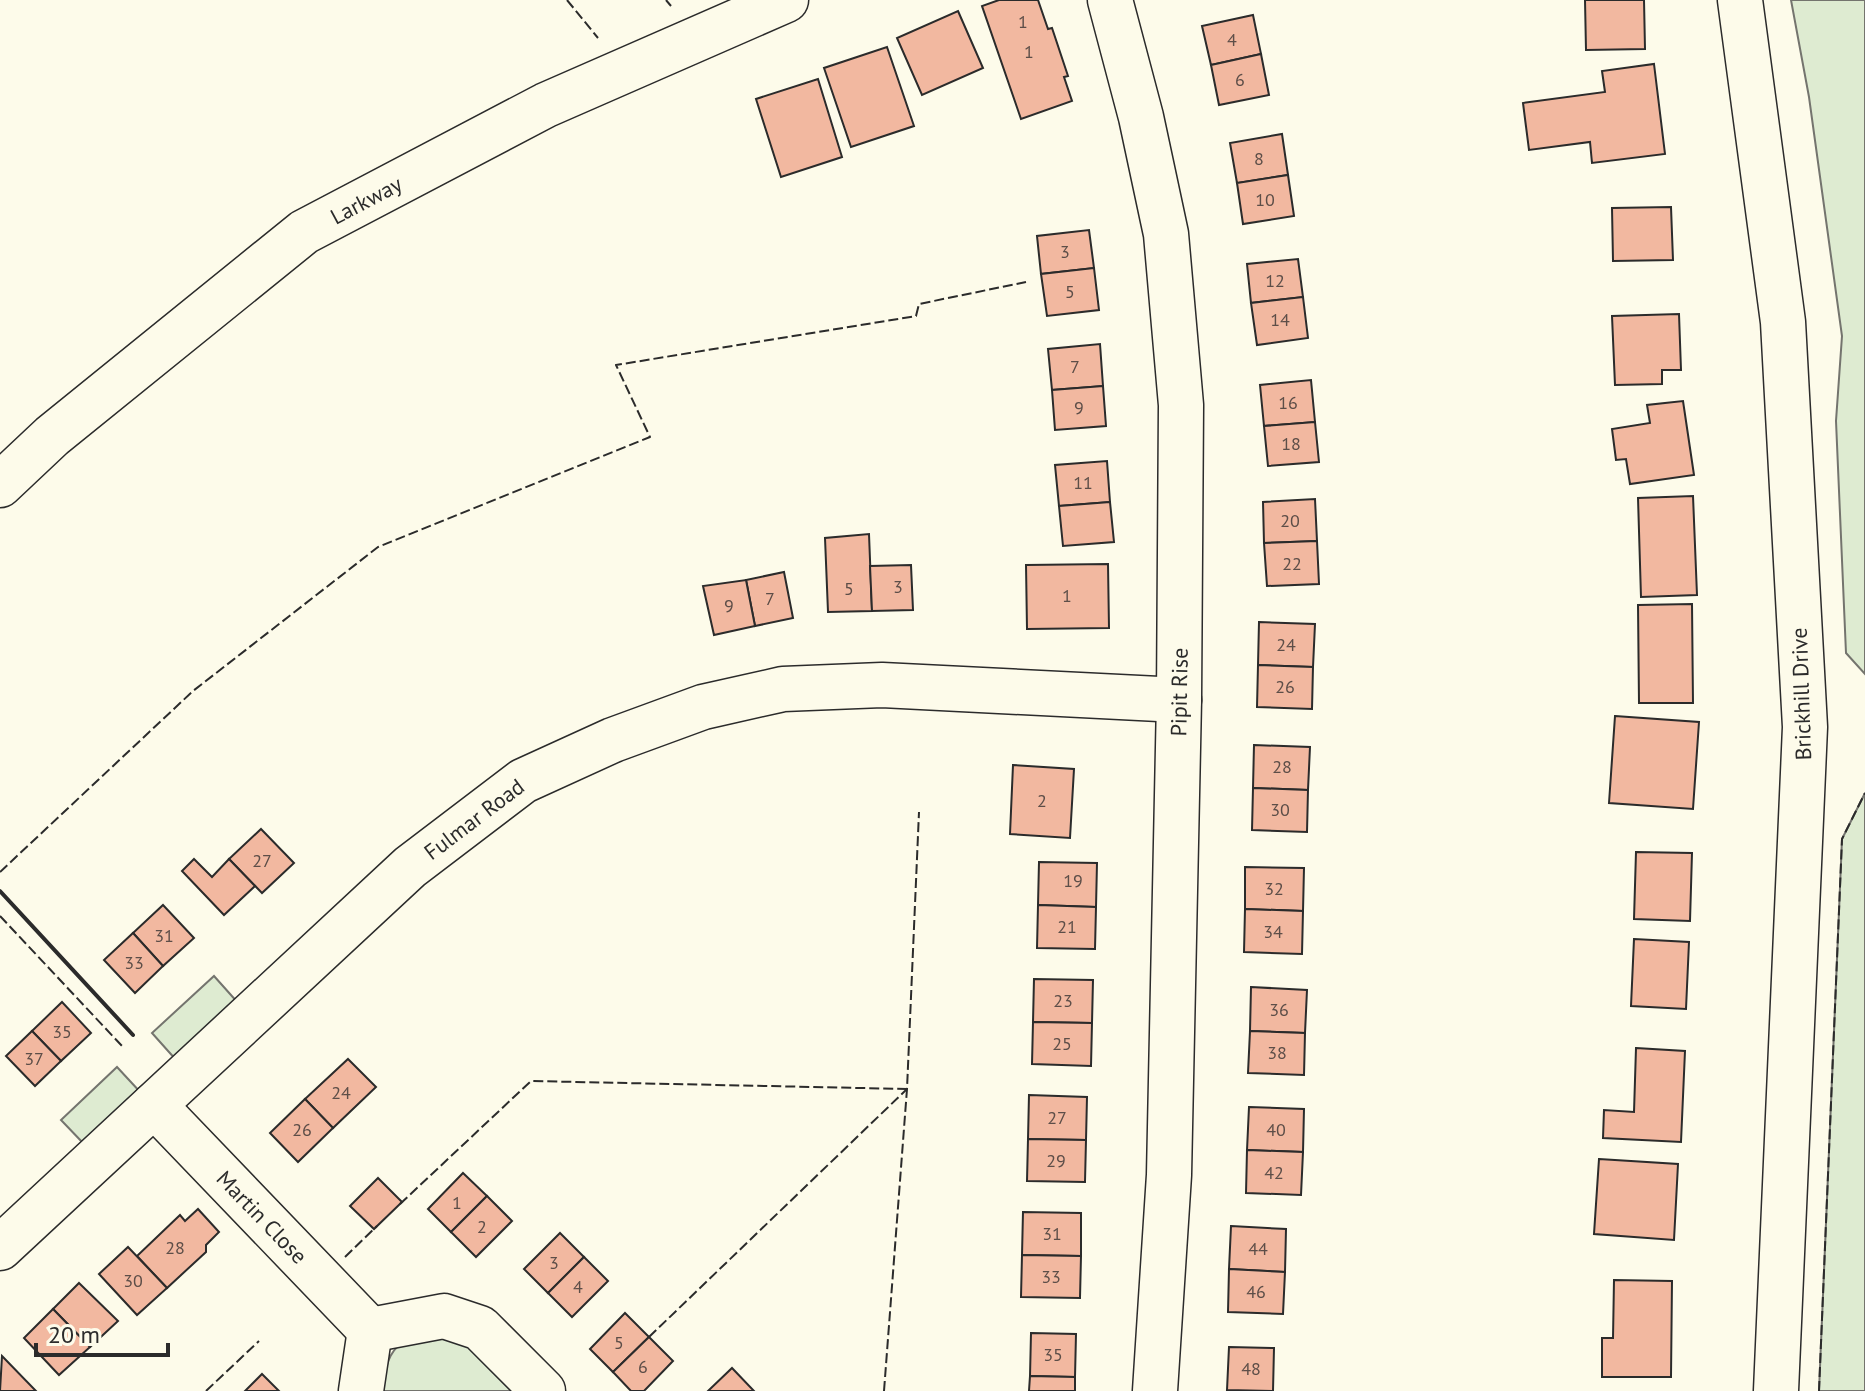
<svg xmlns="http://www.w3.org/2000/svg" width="1865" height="1391" viewBox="0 0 1865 1391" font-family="'PT Sans',sans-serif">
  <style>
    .green { fill: #deebd1; stroke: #74746e; stroke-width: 2 }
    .building { fill: #f2b8a0; stroke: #2b2b2b; stroke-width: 2 }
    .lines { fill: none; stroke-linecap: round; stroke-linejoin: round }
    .minor-casing { stroke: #2b2b2b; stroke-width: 47 }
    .minor { stroke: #fdfbea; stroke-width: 44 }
    .fence { stroke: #2b2b2b; stroke-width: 2; stroke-dasharray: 10 4; stroke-linecap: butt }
    .wall { stroke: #2b2b2b; stroke-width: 4 }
    .labels { text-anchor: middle; stroke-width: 6; stroke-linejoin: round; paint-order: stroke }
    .number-label { font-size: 18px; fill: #5d4e48 }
    .street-label { font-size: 22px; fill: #2b2b2b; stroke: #fdfbea }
  </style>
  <rect width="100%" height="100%" fill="#fdfbea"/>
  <g class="green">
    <path d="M 1791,0 L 1865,0 L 1865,674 L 1846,653 L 1836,421 L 1842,336 L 1809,97 Z"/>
    <path d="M 1865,793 L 1865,1391 L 1819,1391 L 1842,839 Z"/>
    <path d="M 214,976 L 239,1004 L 177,1061 L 152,1033 Z"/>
    <path d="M 117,1067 L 142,1094 L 85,1145 L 61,1120 Z"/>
    <path d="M 413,1334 L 473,1342 L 522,1391 L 381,1391 C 387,1362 387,1351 413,1334 Z"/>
  </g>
  <g class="building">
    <path d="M 999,0 L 1038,0 L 1048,29 L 1052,28 L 1068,76 L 1064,77 L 1072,101 L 1021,119 L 982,6 Z"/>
    <path d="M 1585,0 L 1644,0 L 1645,49 L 1586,50 Z"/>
    <path d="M 958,11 L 983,68 L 922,95 L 897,38 Z"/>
    <path d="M 1253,15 L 1261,54 L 1211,65 L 1202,26 Z"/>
    <path d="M 887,47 L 914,126 L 851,147 L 824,68 Z"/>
    <path d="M 1261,54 L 1269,95 L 1219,105 L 1211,65 Z"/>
    <path d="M 1654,64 L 1665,154 L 1592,163 L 1590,142 L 1529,150 L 1523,103 L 1605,92 L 1602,71 Z"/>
    <path d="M 818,79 L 842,157 L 781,177 L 756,99 Z"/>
    <path d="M 1282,134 L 1288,175 L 1237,183 L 1230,143 Z"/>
    <path d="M 1288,175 L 1294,216 L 1243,224 L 1237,183 Z"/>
    <path d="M 1671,207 L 1673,260 L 1613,261 L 1612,208 Z"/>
    <path d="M 1089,230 L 1094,268 L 1041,274 L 1037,236 Z"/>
    <path d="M 1298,259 L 1303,297 L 1251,303 L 1247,264 Z"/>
    <path d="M 1094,268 L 1099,310 L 1047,316 L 1041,274 Z"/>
    <path d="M 1303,297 L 1308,338 L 1257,345 L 1251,303 Z"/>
    <path d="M 1679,314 L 1681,370 L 1662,370 L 1662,384 L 1615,385 L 1612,316 Z"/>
    <path d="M 1100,344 L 1103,386 L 1052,390 L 1048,349 Z"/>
    <path d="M 1311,380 L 1315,422 L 1264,426 L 1260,385 Z"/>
    <path d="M 1103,386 L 1106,426 L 1055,430 L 1052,390 Z"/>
    <path d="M 1683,401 L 1694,475 L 1630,484 L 1626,459 L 1616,460 L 1612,429 L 1650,423 L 1647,405 Z"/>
    <path d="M 1315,422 L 1319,462 L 1268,466 L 1264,426 Z"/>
    <path d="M 1107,461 L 1110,502 L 1059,506 L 1055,465 Z"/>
    <path d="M 1693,496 L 1697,595 L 1641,597 L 1638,498 Z"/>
    <path d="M 1315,499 L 1317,541 L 1264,543 L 1263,502 Z"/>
    <path d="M 1110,502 L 1114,542 L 1063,546 L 1059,506 Z"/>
    <path d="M 869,534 L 872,611 L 828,612 L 825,538 Z"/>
    <path d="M 1317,541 L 1319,584 L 1267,586 L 1264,543 Z"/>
    <path d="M 1108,564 L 1109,628 L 1027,629 L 1026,565 Z"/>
    <path d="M 911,565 L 913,610 L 872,611 L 870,566 Z"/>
    <path d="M 784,572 L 793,618 L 755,626 L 746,580 Z"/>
    <path d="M 746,580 L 755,626 L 714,635 L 703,586 Z"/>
    <path d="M 1692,604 L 1693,703 L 1639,703 L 1638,605 Z"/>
    <path d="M 1259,622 L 1315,624 L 1313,667 L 1258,665 Z"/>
    <path d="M 1258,665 L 1313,667 L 1312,709 L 1257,707 Z"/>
    <path d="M 1615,716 L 1699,722 L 1693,809 L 1609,803 Z"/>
    <path d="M 1254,745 L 1310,747 L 1308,790 L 1253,788 Z"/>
    <path d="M 1013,765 L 1074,769 L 1070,838 L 1010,834 Z"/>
    <path d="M 1253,788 L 1308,790 L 1307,832 L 1252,830 Z"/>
    <path d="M 261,829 L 294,863 L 262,893 L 229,859 Z"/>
    <path d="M 1636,852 L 1692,853 L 1690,921 L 1634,919 Z"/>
    <path d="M 194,859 L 212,877 L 229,859 L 255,886 L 224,915 L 182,871 Z"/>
    <path d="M 1039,862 L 1097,863 L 1096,907 L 1038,905 Z"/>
    <path d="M 1245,867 L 1304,868 L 1303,911 L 1245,909 Z"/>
    <path d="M 163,905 L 194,938 L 163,966 L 133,933 Z"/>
    <path d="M 1038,905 L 1096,907 L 1095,949 L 1037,948 Z"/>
    <path d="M 1245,909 L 1303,911 L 1302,954 L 1244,952 Z"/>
    <path d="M 133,933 L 163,966 L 135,993 L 104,960 Z"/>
    <path d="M 1634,939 L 1689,942 L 1686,1009 L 1631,1006 Z"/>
    <path d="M 1034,979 L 1093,980 L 1092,1023 L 1033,1022 Z"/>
    <path d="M 1251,987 L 1307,990 L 1305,1033 L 1250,1031 Z"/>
    <path d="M 62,1002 L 91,1033 L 61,1061 L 32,1031 Z"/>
    <path d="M 1033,1022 L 1092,1023 L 1091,1066 L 1032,1064 Z"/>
    <path d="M 32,1031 L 61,1061 L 35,1086 L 6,1056 Z"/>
    <path d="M 1250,1031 L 1305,1033 L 1304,1075 L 1248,1073 Z"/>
    <path d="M 1636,1048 L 1685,1051 L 1681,1142 L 1603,1138 L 1604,1110 L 1634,1112 Z"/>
    <path d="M 348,1059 L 376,1087 L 333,1128 L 305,1099 Z"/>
    <path d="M 1029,1095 L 1087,1097 L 1086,1140 L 1028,1139 Z"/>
    <path d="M 305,1099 L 333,1128 L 298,1162 L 270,1133 Z"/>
    <path d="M 1249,1107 L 1304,1109 L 1303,1152 L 1247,1150 Z"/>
    <path d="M 1028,1139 L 1086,1140 L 1085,1182 L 1027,1181 Z"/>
    <path d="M 1247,1150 L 1303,1152 L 1301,1195 L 1246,1193 Z"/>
    <path d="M 1599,1159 L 1678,1164 L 1674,1240 L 1594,1234 Z"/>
    <path d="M 463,1173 L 487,1196 L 451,1232 L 428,1209 Z"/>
    <path d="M 378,1178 L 402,1202 L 374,1229 L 350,1206 Z"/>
    <path d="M 487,1196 L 512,1221 L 476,1257 L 451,1232 Z"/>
    <path d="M 198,1209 L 219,1232 L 206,1245 L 206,1252 L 167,1288 L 137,1256 L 180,1215 L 185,1221 Z"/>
    <path d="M 1023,1212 L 1081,1213 L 1081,1256 L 1022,1255 Z"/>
    <path d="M 1231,1226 L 1286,1229 L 1285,1272 L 1229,1269 Z"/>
    <path d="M 560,1233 L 584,1257 L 548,1293 L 524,1269 Z"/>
    <path d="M 128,1247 L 167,1288 L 137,1315 L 99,1274 Z"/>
    <path d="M 1022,1255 L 1081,1256 L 1080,1298 L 1021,1297 Z"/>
    <path d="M 584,1257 L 608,1281 L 572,1317 L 548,1293 Z"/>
    <path d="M 1229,1269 L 1285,1272 L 1283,1314 L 1228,1312 Z"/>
    <path d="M 1614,1280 L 1672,1281 L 1671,1377 L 1602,1377 L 1602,1338 L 1613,1338 Z"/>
    <path d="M 79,1283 L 118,1321 L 90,1347 L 53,1309 Z"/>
    <path d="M 53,1309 L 90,1347 L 59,1375 L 24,1338 Z"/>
    <path d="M 625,1313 L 649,1337 L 613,1372 L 590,1349 Z"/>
    <path d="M 1031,1333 L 1076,1334 L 1075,1377 L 1030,1376 Z"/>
    <path d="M 649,1337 L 673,1361 L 644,1391 L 631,1391 L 613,1372 Z"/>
    <path d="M 1229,1347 L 1274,1348 L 1273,1391 L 1227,1390 Z"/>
    <path d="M 2,1356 L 36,1391 L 0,1391 Z"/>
    <path d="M 732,1368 L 754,1391 L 708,1391 Z"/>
    <path d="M 262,1374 L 279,1391 L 245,1391 Z"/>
    <path d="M 1030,1376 L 1075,1377 L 1075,1391 L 1029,1391 Z"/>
  </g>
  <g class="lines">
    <defs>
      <g id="minor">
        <path d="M 1110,0 L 1141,117 L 1166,234 L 1181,405 L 1179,700 L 1169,1175 L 1155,1391"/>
        <path d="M 1740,0 L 1783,322 L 1805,727 L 1776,1391"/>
        <path d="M 0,485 L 52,436 L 304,232 L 546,105 L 786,0"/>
        <path d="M 154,1105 L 370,1330"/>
        <path d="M 0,1248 L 410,867 L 523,781 L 613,740 L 703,707 L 783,689 L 882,685 L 1179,700"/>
        <path d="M 370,1330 L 444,1316 L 480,1328 L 543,1391"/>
        <path d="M 361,1391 L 370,1330"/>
      </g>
    </defs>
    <use href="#minor" class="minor-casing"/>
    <use href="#minor" class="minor"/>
    <g class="fence">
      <path d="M 567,0 L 598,38"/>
      <path d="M 666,0 L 671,6"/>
      <path d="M 0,872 L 193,691 L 378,547 L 650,437 L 616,365 L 916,316 L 919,304 L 1026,282"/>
      <path d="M 0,916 L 122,1046"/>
      <path d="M 400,1204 L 531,1081 L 907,1089"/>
      <path d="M 345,1257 L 377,1226"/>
      <path d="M 649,1337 L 907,1089"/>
      <path d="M 206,1391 L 259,1341"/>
      <path d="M 884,1391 L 907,1089 L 919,812"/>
      <path d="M 1819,1391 L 1842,839 L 1865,793"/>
    </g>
    <path class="wall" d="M 0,891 L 133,1035"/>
  </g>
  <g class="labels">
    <g class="number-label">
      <text x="1023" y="28">1</text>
      <text x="1232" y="46">4</text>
      <text x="1029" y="58">1</text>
      <text x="1240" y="86">6</text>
      <text x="1259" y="165">8</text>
      <text x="1265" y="206">10</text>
      <text x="1065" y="258">3</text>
      <text x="1275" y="287">12</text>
      <text x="1070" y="298">5</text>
      <text x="1280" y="326">14</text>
      <text x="1075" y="373">7</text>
      <text x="1288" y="409">16</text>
      <text x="1079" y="414">9</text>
      <text x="1291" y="450">18</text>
      <text x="1083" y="489">11</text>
      <text x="1290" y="527">20</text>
      <text x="1292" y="570">22</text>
      <text x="898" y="593">3</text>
      <text x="849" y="595">5</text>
      <text x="1067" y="602">1</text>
      <text x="770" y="605">7</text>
      <text x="729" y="612">9</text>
      <text x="1286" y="651">24</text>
      <text x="1285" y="693">26</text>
      <text x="1282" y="773">28</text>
      <text x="1042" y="807">2</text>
      <text x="1280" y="816">30</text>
      <text x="262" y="867">27</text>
      <text x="1073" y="887">19</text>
      <text x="1274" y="895">32</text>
      <text x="1067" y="933">21</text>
      <text x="1273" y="938">34</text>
      <text x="164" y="942">31</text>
      <text x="134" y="969">33</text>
      <text x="1063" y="1007">23</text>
      <text x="1279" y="1016">36</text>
      <text x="62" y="1038">35</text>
      <text x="1062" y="1050">25</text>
      <text x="1277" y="1059">38</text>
      <text x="34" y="1065">37</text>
      <text x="341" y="1099">24</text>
      <text x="1057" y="1124">27</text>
      <text x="302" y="1136">26</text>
      <text x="1276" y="1136">40</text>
      <text x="1056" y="1167">29</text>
      <text x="1274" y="1179">42</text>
      <text x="457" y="1209">1</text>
      <text x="482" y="1233">2</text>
      <text x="1052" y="1240">31</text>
      <text x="175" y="1254">28</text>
      <text x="1258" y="1255">44</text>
      <text x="554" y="1269">3</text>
      <text x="1051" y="1283">33</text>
      <text x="133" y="1287">30</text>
      <text x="578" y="1293">4</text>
      <text x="1256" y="1298">46</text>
      <text x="619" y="1349">5</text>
      <text x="1053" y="1361">35</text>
      <text x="643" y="1373">6</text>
      <text x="1251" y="1375">48</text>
    </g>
    <g class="street-label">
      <text transform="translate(366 200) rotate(-28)" y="8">Larkway</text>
      <text transform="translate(1179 692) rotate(-89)" y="8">Pipit Rise</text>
      <text transform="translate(1801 694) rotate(-92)" y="8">Brickhill Drive</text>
      <text transform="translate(474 819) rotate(-37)" y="8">Fulmar Road</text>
      <text transform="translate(262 1217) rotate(46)" y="8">Martin Close</text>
    </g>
  </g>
  <path d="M36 1343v12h132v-12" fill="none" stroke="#2b2b2b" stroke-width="4"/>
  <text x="48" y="1343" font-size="24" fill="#2b2b2b" stroke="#fdfbea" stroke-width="6" paint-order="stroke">20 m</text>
</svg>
